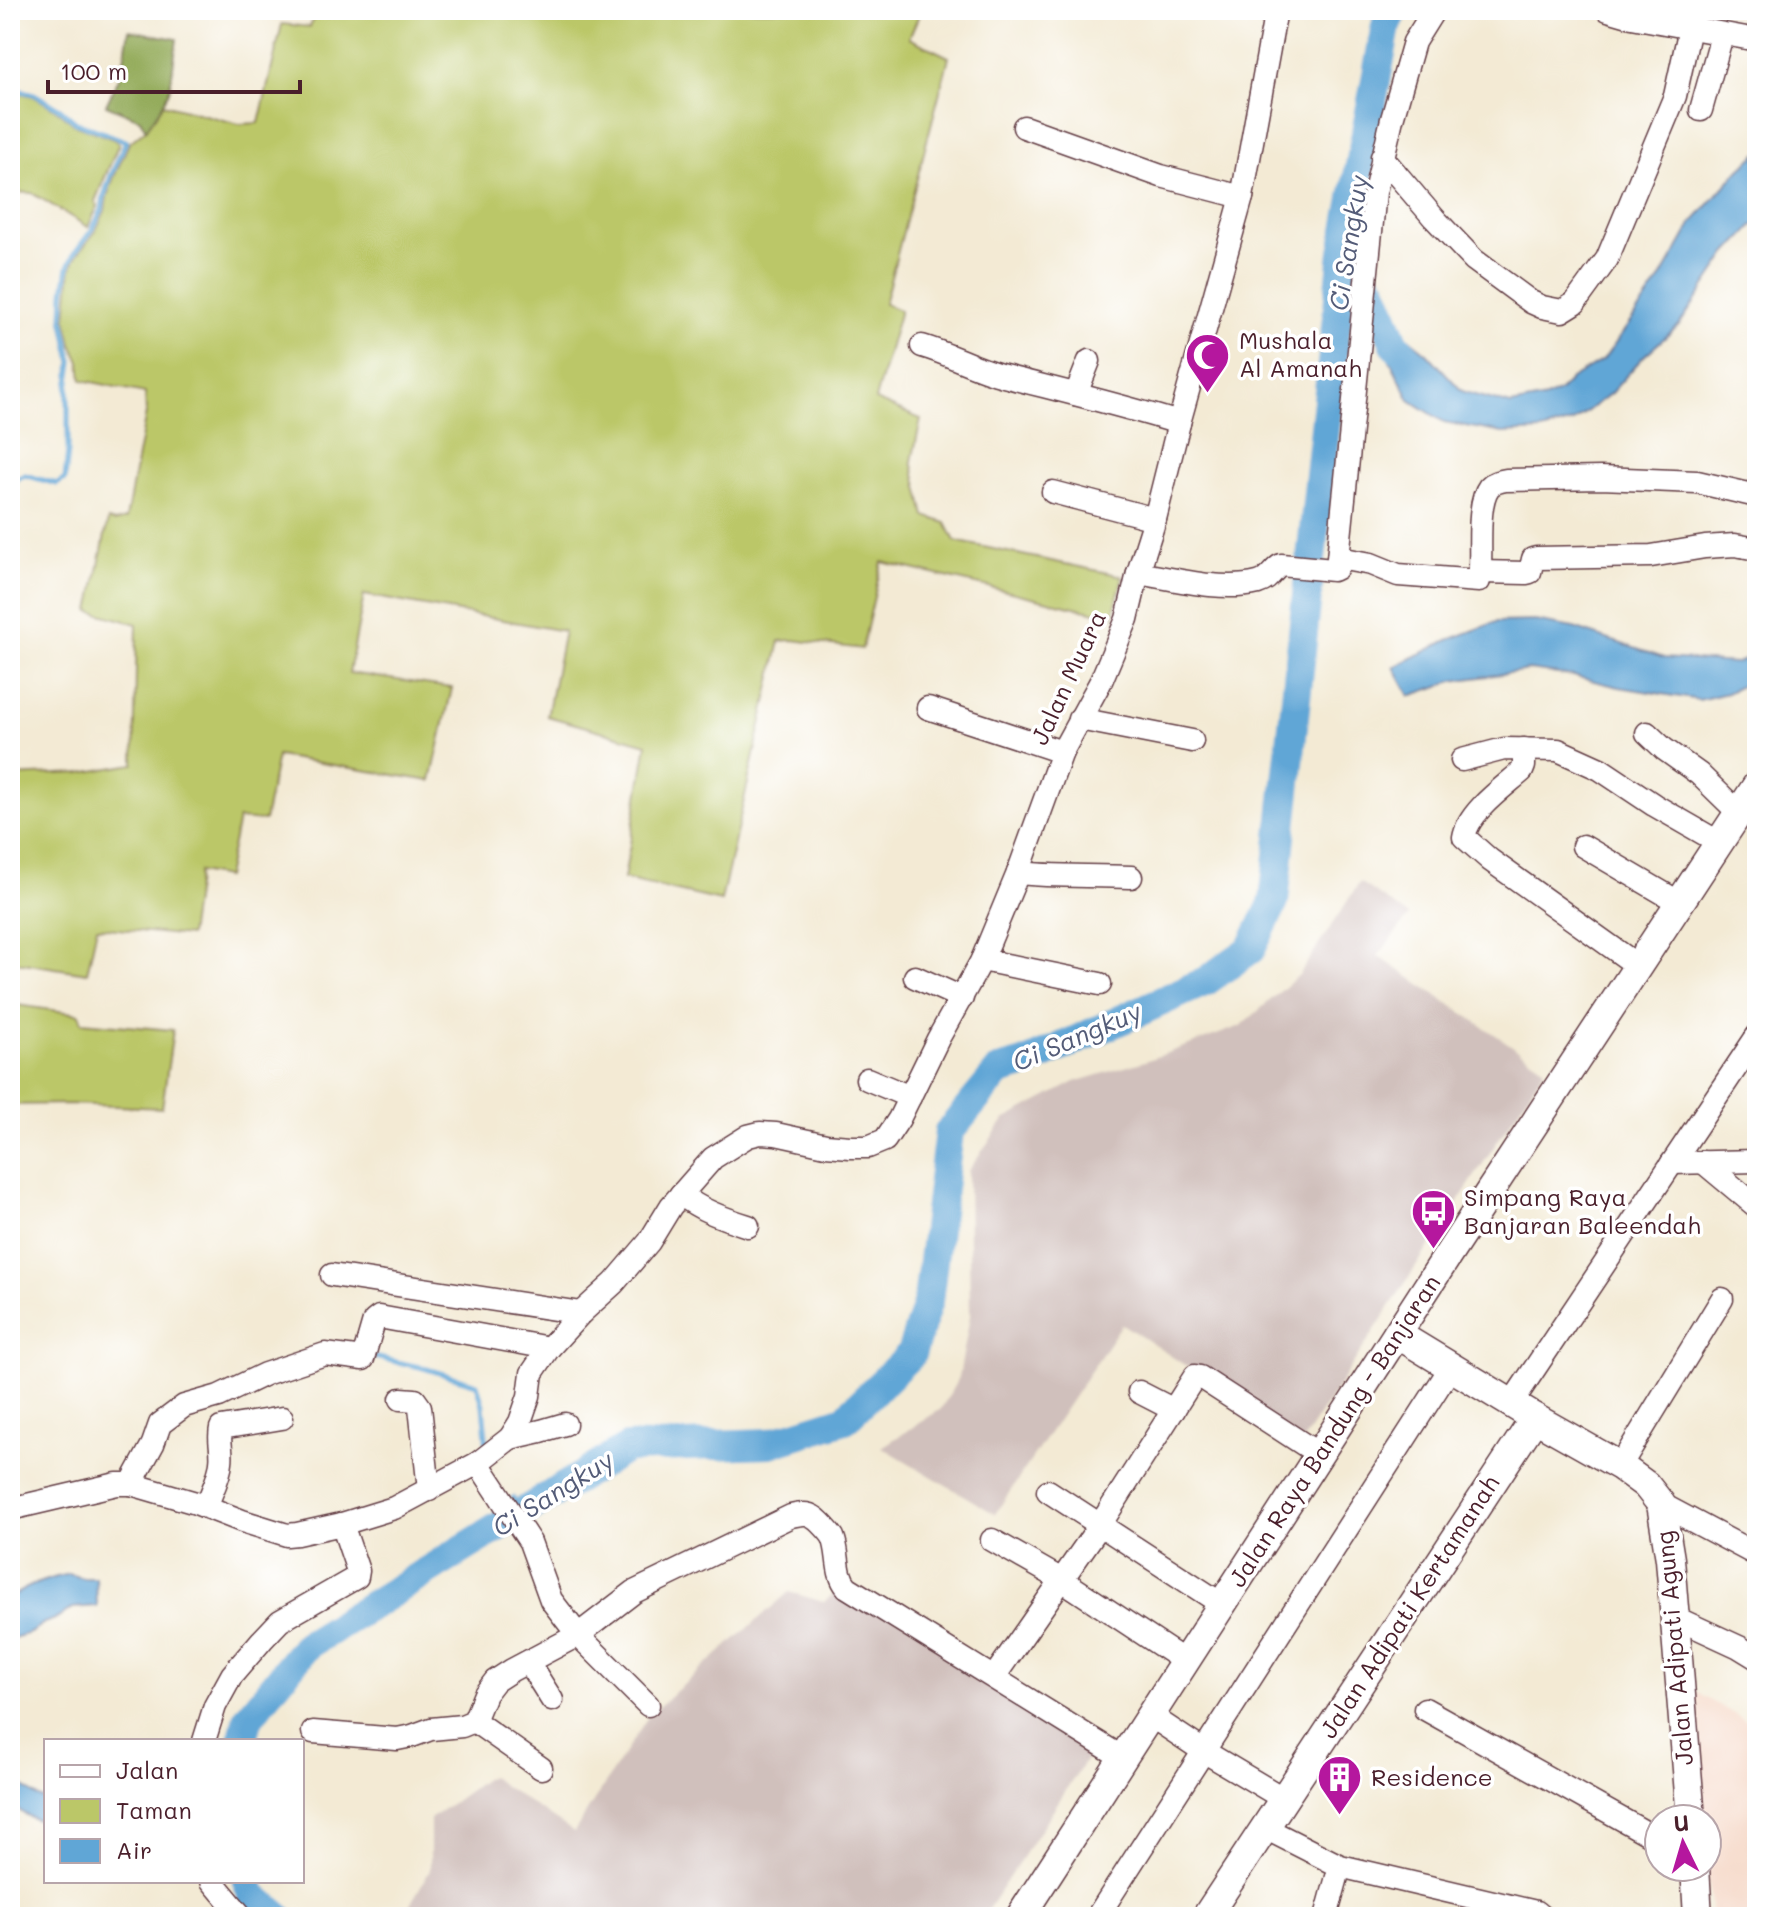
<svg xmlns="http://www.w3.org/2000/svg" width="1767" height="1927" viewBox="0 0 1767 1927" font-family="Mali,sans-serif">
  <style>
    .built { fill: #f4d3c0 }
    .industrial { fill: #d0c0bc }
    .green { fill: #bbc768; stroke: #82734a; stroke-width: 2 }
    .forest { fill: #94ac5c; stroke: #6f6644; stroke-width: 2 }
    .water { fill: #60a6d6; stroke: #556280; stroke-width: 2 }
    .lines { fill: none; stroke-linecap: round; stroke-linejoin: round }
    .stream { stroke: #60a6d6; stroke-width: 5 }
    .river { stroke: #60a6d6; stroke-width: 30 }
    .minor-casing { stroke: #633d44; stroke-width: 25 }
    .major-casing { stroke: #633d44; stroke-width: 31 }
    .minor { stroke: #fff; stroke-width: 22 }
    .major { stroke: #fff; stroke-width: 28 }
    .labels { text-anchor: middle; stroke-width: 7; stroke-linejoin: round; paint-order: stroke }
    .poi-label { font-size: 24px; fill: #4a1f2b; stroke: #fff; text-anchor: start }
    .street-label { font-size: 24px; fill: #4a1f2b; stroke: #fff }
    .water-label { font-size: 26px; font-style: italic; fill: #545c78; stroke: #fff }
  </style>
  <rect width="100%" height="100%" fill="#fff"/>
  <filter id="ink" filterUnits="userSpaceOnUse"><feTurbulence type="fractalNoise" baseFrequency=".0125" numOctaves="2"/><feDisplacementMap in="SourceGraphic" scale="16" xChannelSelector="R" yChannelSelector="G"/><feConvolveMatrix kernelMatrix="1 2 1 2 8 2 1 2 1" color-interpolation-filters="sRGB"/></filter>
  <filter id="wash" filterUnits="userSpaceOnUse"><feTurbulence type="fractalNoise" baseFrequency=".006" numOctaves="4" result="noise"/><feDisplacementMap in="SourceGraphic" scale="32" xChannelSelector="R" yChannelSelector="G"/><feGaussianBlur stdDeviation="1.8" result="paint"/><feColorMatrix in="noise" values="0 0 0 0 0 0 0 0 0 0 0 0 0 0 0 0 0 1.4 0 .05"/><feComposite in="paint" operator="in"/></filter>
  <g filter="url(#wash)">
    <rect width="100%" height="100%" fill="#f3ead4"/>
    <path class="built" d="M 1692,1690 L 1757,1727 L 1757,1917 L 1712,1917 L 1707,1858 L 1707,1819 L 1704,1819 Z"/>
    <g class="industrial">
      <path d="M 1360,882 L 1409,916 L 1378,956 L 1545,1068 L 1302,1442 L 1122,1324 L 995,1514 L 882,1447 L 941,1409 L 959,1377 L 970,1316 L 968,1171 L 1004,1120 L 1075,1082 L 1145,1061 L 1241,1026 L 1299,975 Z"/>
      <path d="M 844,1585 L 1098,1741 L 983,1917 L 403,1917 L 430,1870 L 430,1819 L 489,1776 L 574,1832 L 649,1715 L 789,1592 L 824,1602 Z"/>
    </g>
    <g class="green">
      <path d="M 316,10 L 921,10 L 909,38 L 949,57 L 884,304 L 900,310 L 875,400 L 921,419 L 912,461 L 925,516 L 946,523 L 955,541 L 1123,576 L 1113,616 L 882,562 L 862,649 L 793,640 L 780,641 L 721,901 L 624,879 L 647,744 L 547,716 L 564,631 L 364,595 L 349,673 L 452,688 L 431,781 L 277,756 L 264,821 L 238,819 L 226,877 L 198,872 L 189,936 L 97,927 L 87,973 L 10,961 L 10,776 L 81,773 L 134,764 L 137,624 L 90,611 L 108,520 L 115,522 L 126,519 L 146,413 L 145,393 L 82,380 L 80,362 L 72,344 L 66,318 L 71,268 L 77,255 L 95,232 L 105,211 L 107,197 L 114,177 L 129,143 L 146,129 L 163,104 L 239,124 L 259,123 L 282,24 L 310,27 Z"/>
      <path d="M 10,90 L 33,96 L 58,111 L 74,124 L 113,139 L 119,143 L 95,201 L 98,206 L 88,227 L 32,193 L 10,192 Z"/>
      <path d="M 10,1004 L 79,1014 L 82,1022 L 173,1030 L 162,1108 L 69,1104 L 10,1105 Z"/>
    </g>
    <path class="forest" d="M 129,30 L 177,39 L 170,88 L 163,104 L 146,130 L 140,119 L 106,105 L 122,72 Z"/>
    <g class="water">
      <path d="M 1757,154 L 1757,222 L 1727,254 L 1679,325 L 1643,357 L 1611,393 L 1573,422 L 1542,431 L 1503,433 L 1444,422 L 1410,400 L 1388,356 L 1397,337 L 1403,334 L 1427,353 L 1462,391 L 1511,405 L 1546,398 L 1560,391 L 1571,379 L 1604,359 L 1660,280 L 1693,222 L 1740,169 Z"/>
      <path d="M 1535,621 L 1574,628 L 1664,658 L 1736,663 L 1753,657 L 1757,652 L 1757,678 L 1727,693 L 1699,700 L 1619,687 L 1573,676 L 1529,670 L 1453,681 L 1410,696 L 1394,667 L 1448,640 L 1496,622 Z"/>
      <path d="M 69,1574 L 83,1578 L 96,1578 L 97,1606 L 72,1608 L 58,1618 L 44,1623 L 30,1633 L 10,1639 L 10,1598 C 28,1585 47,1579 69,1574 Z"/>
      <path d="M 10,1776 L 36,1796 L 46,1800 L 46,1824 L 26,1815 L 10,1804 Z"/>
    </g>
    <g class="lines">
      <g class="stream">
        <path d="M 10,88 L 34,94 L 60,109 L 75,122 L 126,141 L 111,176 L 104,196 L 102,210 L 92,230 L 74,254 L 68,267 L 64,293 L 63,318 L 72,362 L 68,388 L 68,451 L 65,479 L 57,484 L 25,475 L 16,479 L 10,494"/>
        <path d="M 369,1356 L 420,1367 L 477,1384 L 483,1405 L 487,1449"/>
        <path d="M 513,1498 L 525,1511"/>
      </g>
      <g class="river">
        <path d="M 1352,262 L 1374,291 L 1395,344 L 1421,372"/>
        <path d="M 242,1741 L 249,1717 L 307,1645 L 627,1448 L 770,1443 L 845,1419 L 911,1354 L 928,1301 L 949,1132 L 999,1071 L 1024,1064 L 1206,981 L 1251,949 L 1274,902 L 1344,252 L 1386,26 L 1394,10"/>
        <path d="M 247,1881 L 252,1895 L 279,1917"/>
      </g>
    </g>
  </g>
  <g filter="url(#ink)">
    <g class="lines">
      <defs>
        <g id="minor">
          <path d="M 1608,10 L 1632,17 L 1757,40"/>
          <path d="M 1701,110 L 1722,35"/>
          <path d="M 1024,127 L 1161,176 L 1242,197"/>
          <path d="M 1382,157 L 1434,218 L 1474,260 L 1531,302 L 1542,307 L 1562,311 L 1575,303 L 1607,259 L 1675,96 L 1690,28"/>
          <path d="M 922,346 C 950,354 976,369 1004,376 C 1062,391 1121,405 1179,423"/>
          <path d="M 1076,394 L 1089,361"/>
          <path d="M 1053,492 L 1155,519"/>
          <path d="M 1339,558 L 1371,564 L 1398,575 L 1479,581 C 1483,557 1475,506 1489,487 C 1494,482 1500,481 1506,480 L 1601,478 L 1697,482 L 1757,496"/>
          <path d="M 1480,572 L 1526,573 L 1530,572 L 1533,559 L 1537,558 L 1651,556 L 1705,547 L 1735,545 L 1757,549"/>
          <path d="M 1138,573 C 1174,579 1222,592 1258,583 C 1270,580 1272,570 1281,565 L 1333,570 L 1337,568 L 1375,192 L 1392,119 L 1414,42 L 1434,10"/>
          <path d="M 928,708 L 1062,752"/>
          <path d="M 1079,719 L 1192,741"/>
          <path d="M 1647,733 L 1664,749 L 1699,774 L 1739,813"/>
          <path d="M 1524,749 L 1524,766 L 1522,771 C 1504,787 1468,812 1464,837 L 1490,860 L 1638,966"/>
          <path d="M 1462,760 L 1504,749 L 1558,750 L 1600,769 L 1654,805 L 1720,843"/>
          <path d="M 1583,846 L 1680,903"/>
          <path d="M 1018,873 C 1056,877 1094,875 1131,877"/>
          <path d="M 982,960 L 1100,984"/>
          <path d="M 915,977 L 962,998"/>
          <path d="M 867,1079 L 910,1097"/>
          <path d="M 1703,1162 L 1757,1207"/>
          <path d="M 1672,1163 L 1757,1161"/>
          <path d="M 681,1194 C 699,1210 726,1219 748,1226"/>
          <path d="M 332,1275 L 581,1313"/>
          <path d="M 1139,1392 L 1174,1410"/>
          <path d="M 401,1399 L 415,1400 L 420,1407 L 429,1490"/>
          <path d="M 1511,1404 L 1757,1036"/>
          <path d="M 510,1438 L 541,1431 L 565,1424"/>
          <path d="M 478,1463 L 530,1542 L 551,1600 L 578,1635 L 648,1705"/>
          <path d="M 1620,1466 L 1722,1299"/>
          <path d="M 131,1484 L 153,1444 L 160,1424 L 184,1406 L 219,1396 L 265,1374 L 325,1354 L 363,1359 L 374,1321 L 379,1317 L 549,1348"/>
          <path d="M 1048,1491 L 1223,1605"/>
          <path d="M 1661,1504 L 1757,1555"/>
          <path d="M 206,1507 C 211,1493 220,1477 221,1462 C 223,1450 218,1440 221,1428 L 282,1418"/>
          <path d="M 10,1509 L 117,1484 L 131,1484 L 196,1503 L 242,1521 L 287,1535 L 297,1534 L 342,1524 L 394,1508 L 478,1463 L 510,1438 L 520,1422 L 529,1396 L 532,1373 L 549,1348 L 581,1313 L 614,1283 L 649,1242 L 671,1206 L 713,1158 L 748,1136 L 760,1133 L 776,1134 L 826,1145 L 850,1147 L 868,1147 L 885,1140 L 899,1119 L 938,1039 L 982,960 L 1018,873 L 1062,752 L 1101,681 L 1127,619 L 1138,573 L 1155,519 L 1179,423 L 1242,197 L 1276,10"/>
          <path d="M 992,1540 L 1062,1580 L 1186,1662"/>
          <path d="M 1674,1617 L 1739,1647 L 1757,1658"/>
          <path d="M 528,1662 L 552,1700"/>
          <path d="M 994,1677 L 1100,1525 L 1195,1376 L 1200,1377 L 1320,1455"/>
          <path d="M 1425,1709 L 1659,1840"/>
          <path d="M 1151,1716 L 1205,1752 L 1284,1799"/>
          <path d="M 474,1721 L 541,1768"/>
          <path d="M 313,1732 L 397,1739 L 412,1736 L 431,1729 L 462,1726 L 474,1721 L 485,1694 L 495,1681 L 512,1670 L 578,1635 L 634,1592 L 791,1516 C 804,1513 810,1512 820,1522 C 824,1526 830,1532 833,1537 C 840,1553 835,1573 847,1587 L 1123,1758"/>
          <path d="M 204,1741 L 215,1706 L 232,1675 L 262,1640 L 280,1621 L 357,1577 L 358,1571 L 342,1524"/>
          <path d="M 1265,1828 L 1340,1866 L 1536,1912 L 1542,1917"/>
          <path d="M 212,1881 L 242,1917"/>
          <path d="M 1097,1917 L 1451,1367"/>
          <path d="M 1326,1917 L 1340,1866"/>
        </g>
        <g id="major">
          <path d="M 1397,1334 L 1535,1418 L 1620,1466 L 1646,1485 L 1661,1504 L 1670,1559 L 1691,1819"/>
          <path d="M 1695,1867 L 1698,1917"/>
          <path d="M 1020,1917 L 1446,1258 L 1757,785"/>
          <path d="M 1206,1917 L 1535,1418"/>
        </g>
      </defs>
      <use href="#minor" class="minor-casing"/>
      <use href="#major" class="major-casing"/>
      <use href="#minor" class="minor"/>
      <use href="#major" class="major"/>
    </g>
  </g>
  <defs>
    <symbol id="mosque-pin" viewBox="-11 -11 22 30"><path d="M0 17L-7.5 6A9.5 9.5 0 1 1 7.5 6Z" fill="#b5179e" stroke="#fff"/><path d="M3.5-4.9A6 6 0 1 0 3.5 4.9A5 5 0 1 1 3.5-4.9Z" fill="#fff"/></symbol>
    <symbol id="bus-pin" viewBox="-11 -11 22 30"><path d="M0 17L-7.5 6A9.5 9.5 0 1 1 7.5 6Z" fill="#b5179e" stroke="#fff"/><path d="M-5-6H5V4H4V6H2V4H-2V6H-4V4H-5ZM-3.5-4V0h7V-4ZM-3.5 1.2v1.5H-2V1.2ZM2 1.2v1.5H3.5V1.2Z" fill="#fff"/></symbol>
    <symbol id="building-pin" viewBox="-11 -11 22 30"><path d="M0 17L-7.5 6A9.5 9.5 0 1 1 7.5 6Z" fill="#b5179e" stroke="#fff"/><path d="M-4-6H4V6H1V3H-1V6H-4ZM-2.5-4.3h1.7v1.8h-1.7ZM.8-4.3h1.7v1.8H.8ZM-2.5-1h1.7V.8h-1.7ZM.8-1h1.7V.8H.8Z" fill="#fff"/></symbol>
  </defs>
  <g fill-rule="evenodd">
    <use href="#mosque-pin" x="1182" y="330" width="51" height="69"/>
    <use href="#bus-pin" x="1408" y="1186" width="51" height="69"/>
    <use href="#building-pin" x="1314" y="1752" width="51" height="69"/>
  </g>
  <g class="labels">
    <g class="poi-label">
      <text x="1239" y="349">Mushala<tspan x="1239" dy="28">Al Amanah</tspan></text>
      <text x="1464" y="1206">Simpang Raya<tspan x="1464" dy="28">Banjaran Baleendah</tspan></text>
      <text x="1371" y="1786">Residence</text>
    </g>
    <g class="street-label">
      <text transform="translate(1069 678) rotate(-65)" y="8">Jalan Muara</text>
      <text transform="translate(1335 1431) rotate(-57)" y="8">Jalan Raya Bandung - Banjaran</text>
      <text transform="translate(1410 1607) rotate(-57)" y="8">Jalan Adipati Kertamanah</text>
      <text transform="translate(1675 1648) rotate(-95)" y="8">Jalan Adipati Agung</text>
    </g>
    <g class="water-label">
      <text transform="translate(1349 243) rotate(-81)" y="9">Ci Sangkuy</text>
      <text transform="translate(1077 1037) rotate(-23)" y="9">Ci Sangkuy</text>
      <text transform="translate(553 1494) rotate(-32)" y="9">Ci Sangkuy</text>
    </g>
  </g>
  <rect width="1767" height="1927" fill="none" stroke="#fff" stroke-width="40"/>
  <rect x="44" y="1739" width="260" height="144" fill="#ffffff" stroke="#b7a5aa" stroke-width="2"/>
  <rect x="60" y="1765" width="40" height="12" fill="#ffffff" stroke="#b7a5aa" stroke-width="2"/>
  <text x="116" y="1779" font-size="24" fill="#4a1f2b">Jalan</text>
  <rect x="60" y="1799" width="40" height="24" fill="#bbc768" stroke="#b7a5aa" stroke-width="2"/>
  <text x="116" y="1819" font-size="24" fill="#4a1f2b">Taman</text>
  <rect x="60" y="1839" width="40" height="24" fill="#60a6d6" stroke="#b7a5aa" stroke-width="2"/>
  <text x="116" y="1859" font-size="24" fill="#4a1f2b">Air</text>
  <g transform="translate(1683 1843) rotate(355)"><circle r="38" fill="#ffffff" stroke="#b7a5aa" stroke-width="2"/>
  <path d="M0-6L14 30L0 20L-14 30Z" fill="#b5179e"/>
  <text y="-12" font-size="22" font-weight="bold" text-anchor="middle" fill="#4a1f2b">U</text>
  </g>
  <path d="M48 80v12h252v-12" fill="none" stroke="#4a1f2b" stroke-width="4"/>
  <text x="60" y="80" font-size="24" fill="#4a1f2b" stroke="#ffffff" stroke-width="6" paint-order="stroke">100 m</text>
</svg>
